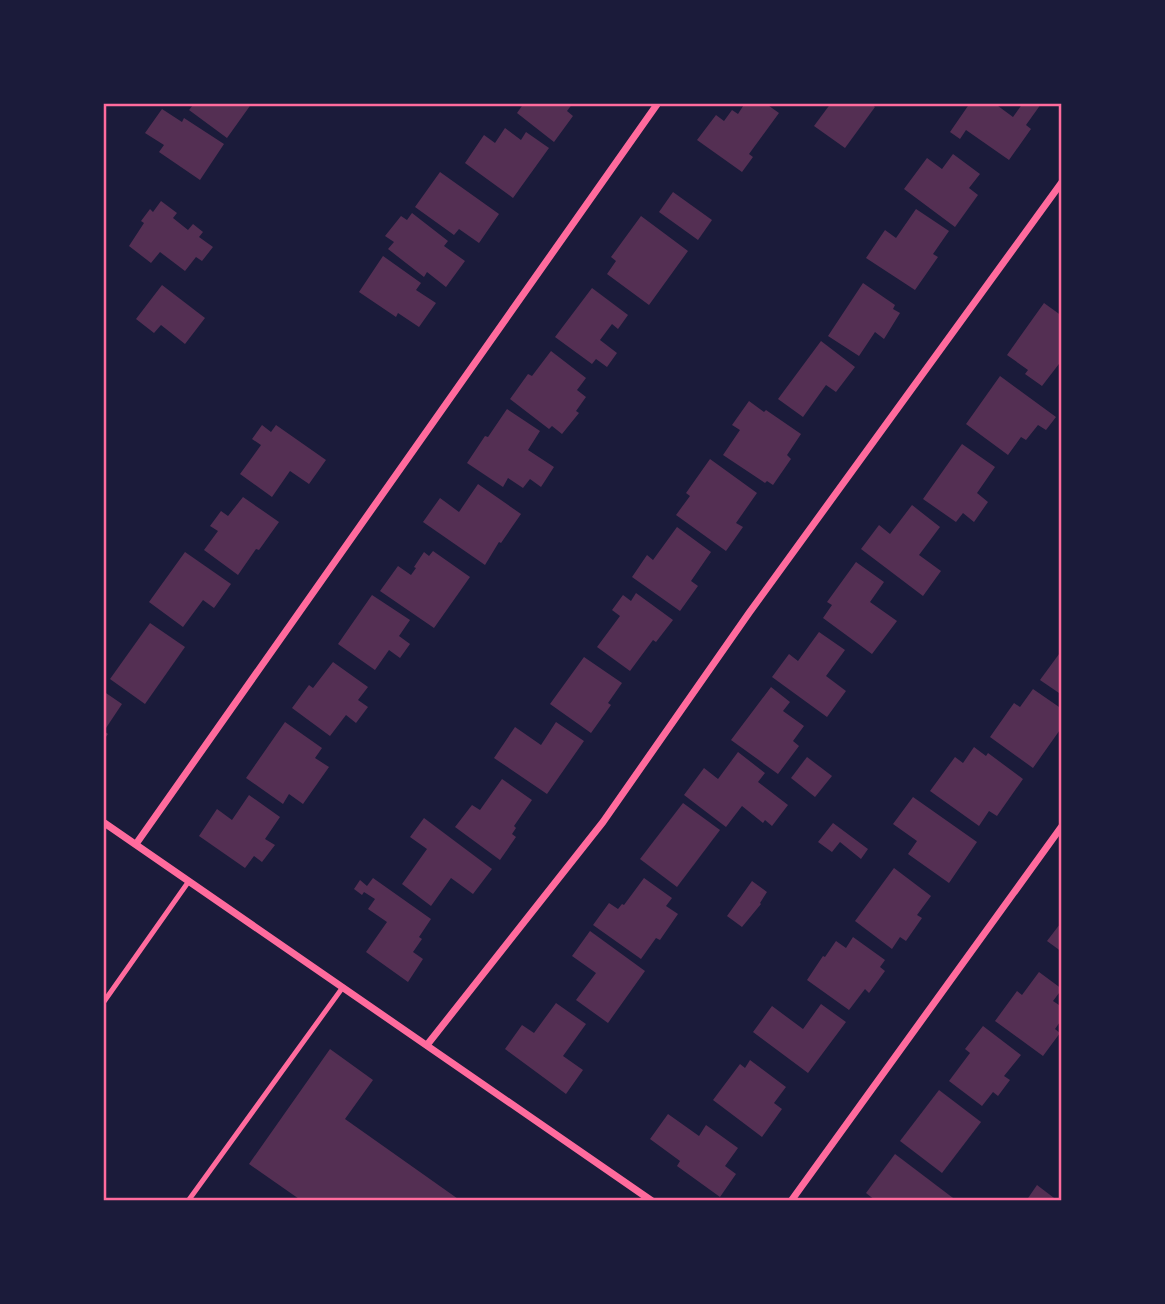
<svg xmlns="http://www.w3.org/2000/svg" width="1165" height="1304" viewBox="0 0 1165 1304" font-family="Ubuntu,sans-serif">
  <style>
    .building { fill: #542f53 }
    .lines { fill: none; stroke-linecap: round; stroke-linejoin: round }
    .service { stroke: #ff6b9d; stroke-width: 5 }
    .minor { stroke: #ff6b9d; stroke-width: 7 }
    .neatline { fill: none; stroke: #ff6b9d; stroke-width: 2.5 }
  </style>
  <rect width="100%" height="100%" fill="#1b1b3a"/>
  <g class="building">
    <path d="M 190,103 L 252,103 L 227,138 L 189,110 L 193,105 Z"/>
    <path d="M 524,103 L 573,103 L 567,111 L 573,116 L 554,142 L 517,113 Z"/>
    <path d="M 745,103 L 765,103 L 779,113 L 749,154 L 753,157 L 742,172 L 697,140 L 716,115 L 724,121 L 732,110 L 738,114 Z"/>
    <path d="M 831,103 L 870,103 L 875,107 L 845,148 L 814,126 Z"/>
    <path d="M 970,103 L 994,103 L 1013,117 L 1023,103 L 1041,104 L 1026,125 L 1031,129 L 1009,160 L 966,130 L 960,139 L 950,132 Z"/>
    <path d="M 162,109 L 182,122 L 184,118 L 224,144 L 200,180 L 159,152 L 164,145 L 145,133 Z"/>
    <path d="M 505,128 L 521,140 L 526,132 L 549,148 L 513,198 L 465,163 L 484,135 L 495,143 Z"/>
    <path d="M 953,154 L 980,174 L 969,188 L 978,195 L 955,227 L 904,189 L 927,158 L 942,169 Z"/>
    <path d="M 440,172 L 499,214 L 479,243 L 459,229 L 454,235 L 415,207 Z"/>
    <path d="M 673,192 L 712,220 L 698,240 L 659,212 Z"/>
    <path d="M 161,201 L 177,213 L 173,218 L 188,230 L 193,224 L 203,232 L 199,237 L 213,247 L 202,261 L 196,257 L 185,271 L 160,252 L 151,263 L 129,246 L 144,223 L 141,221 L 150,209 L 153,212 Z"/>
    <path d="M 916,209 L 949,231 L 933,254 L 938,257 L 915,290 L 866,258 L 885,230 L 896,238 Z"/>
    <path d="M 412,213 L 448,241 L 444,246 L 465,261 L 446,287 L 427,272 L 424,277 L 388,249 L 394,242 L 385,236 L 401,216 L 407,220 Z"/>
    <path d="M 641,216 L 688,251 L 649,305 L 607,274 L 616,261 L 611,257 Z"/>
    <path d="M 383,256 L 421,283 L 416,290 L 436,303 L 419,327 L 398,313 L 396,317 L 359,292 Z"/>
    <path d="M 863,283 L 895,305 L 893,309 L 900,313 L 884,339 L 875,332 L 859,356 L 828,336 Z"/>
    <path d="M 162,285 L 205,318 L 185,344 L 161,325 L 154,333 L 136,319 Z"/>
    <path d="M 592,288 L 628,315 L 618,329 L 612,324 L 600,340 L 617,353 L 607,367 L 596,359 L 592,364 L 555,337 Z"/>
    <path d="M 1044,303 L 1062,316 L 1062,360 L 1042,386 L 1025,374 L 1028,370 L 1007,355 Z"/>
    <path d="M 821,341 L 855,367 L 836,392 L 826,385 L 803,417 L 778,399 Z"/>
    <path d="M 551,351 L 586,378 L 577,390 L 586,397 L 576,411 L 579,413 L 562,434 L 552,426 L 549,429 L 510,399 L 528,374 L 532,376 Z"/>
    <path d="M 1000,376 L 1056,417 L 1046,430 L 1038,425 L 1026,440 L 1021,437 L 1008,455 L 966,424 Z"/>
    <path d="M 749,401 L 764,412 L 766,410 L 801,434 L 787,455 L 791,459 L 773,485 L 767,481 L 765,483 L 723,455 L 740,430 L 732,425 Z"/>
    <path d="M 507,409 L 540,431 L 528,450 L 554,467 L 541,487 L 530,479 L 523,488 L 508,478 L 503,487 L 467,463 L 485,436 L 488,437 Z"/>
    <path d="M 262,425 L 271,432 L 276,425 L 326,460 L 309,484 L 290,471 L 272,497 L 240,474 L 261,445 L 252,439 Z"/>
    <path d="M 962,444 L 995,467 L 977,493 L 988,502 L 974,522 L 963,513 L 956,522 L 923,499 Z"/>
    <path d="M 710,459 L 757,493 L 736,523 L 743,527 L 726,551 L 676,515 L 690,496 L 686,493 Z"/>
    <path d="M 478,484 L 521,514 L 501,543 L 499,542 L 485,565 L 423,522 L 440,498 L 459,512 Z"/>
    <path d="M 243,497 L 279,522 L 259,550 L 256,549 L 238,575 L 204,550 L 218,531 L 210,526 L 221,511 L 228,516 Z"/>
    <path d="M 912,505 L 940,527 L 919,555 L 941,571 L 923,596 L 861,549 L 879,525 L 890,534 Z"/>
    <path d="M 677,527 L 711,552 L 691,581 L 698,586 L 680,611 L 632,577 L 647,555 L 653,560 Z"/>
    <path d="M 433,551 L 470,577 L 434,628 L 380,591 L 398,566 L 411,575 L 416,568 L 414,567 L 424,552 L 429,556 Z"/>
    <path d="M 185,552 L 231,584 L 214,608 L 203,600 L 183,627 L 149,602 Z"/>
    <path d="M 856,562 L 884,582 L 870,602 L 897,621 L 872,654 L 823,618 L 832,605 L 827,602 Z"/>
    <path d="M 636,593 L 673,620 L 656,642 L 653,640 L 630,671 L 597,647 L 620,616 L 612,610 L 623,595 L 631,601 Z"/>
    <path d="M 372,595 L 410,620 L 399,636 L 410,644 L 400,658 L 389,650 L 375,670 L 338,644 Z"/>
    <path d="M 150,623 L 185,647 L 145,704 L 110,679 Z"/>
    <path d="M 819,632 L 845,650 L 826,676 L 846,691 L 827,717 L 772,677 L 789,654 L 798,661 Z"/>
    <path d="M 1062,650 L 1062,695 L 1040,680 Z"/>
    <path d="M 584,657 L 622,683 L 608,703 L 611,705 L 591,733 L 550,704 Z"/>
    <path d="M 333,662 L 368,687 L 358,700 L 368,707 L 356,723 L 346,715 L 330,736 L 292,708 L 309,685 L 313,688 Z"/>
    <path d="M 771,687 L 790,702 L 783,711 L 804,726 L 793,741 L 799,746 L 778,774 L 731,740 Z"/>
    <path d="M 1033,689 L 1062,709 L 1062,727 L 1033,768 L 990,737 L 1014,703 L 1020,707 Z"/>
    <path d="M 103,691 L 122,704 L 104,731 L 108,734 L 103,741 Z"/>
    <path d="M 285,722 L 322,748 L 315,758 L 329,767 L 303,804 L 289,794 L 283,804 L 246,778 Z"/>
    <path d="M 556,722 L 584,741 L 547,794 L 494,758 L 515,727 L 541,745 Z"/>
    <path d="M 974,747 L 986,756 L 988,753 L 1023,779 L 997,816 L 989,811 L 979,826 L 930,791 L 955,757 L 963,763 Z"/>
    <path d="M 738,752 L 765,773 L 758,782 L 788,805 L 772,826 L 765,820 L 763,823 L 742,806 L 726,827 L 684,795 L 704,768 L 718,779 Z"/>
    <path d="M 807,757 L 832,776 L 815,797 L 791,778 Z"/>
    <path d="M 502,779 L 532,800 L 514,826 L 516,828 L 512,834 L 516,837 L 500,860 L 455,827 L 472,805 L 480,810 Z"/>
    <path d="M 249,795 L 280,817 L 265,839 L 275,845 L 262,862 L 254,856 L 245,868 L 199,836 L 217,809 L 232,820 Z"/>
    <path d="M 913,797 L 977,842 L 949,883 L 908,854 L 917,841 L 893,824 Z"/>
    <path d="M 683,803 L 720,830 L 677,887 L 640,859 Z"/>
    <path d="M 424,818 L 492,869 L 473,894 L 451,878 L 431,906 L 402,884 L 427,849 L 410,837 Z"/>
    <path d="M 833,823 L 868,849 L 861,859 L 840,842 L 832,852 L 818,842 Z"/>
    <path d="M 894,868 L 931,896 L 917,915 L 922,918 L 906,941 L 900,937 L 892,949 L 855,921 Z"/>
    <path d="M 373,878 L 431,919 L 419,937 L 422,939 L 413,952 L 423,959 L 408,982 L 366,952 L 387,922 L 368,909 L 375,899 L 364,892 L 362,895 L 354,889 L 360,880 L 367,886 Z"/>
    <path d="M 644,878 L 672,898 L 666,906 L 678,914 L 660,940 L 656,938 L 641,959 L 593,925 L 609,903 L 618,909 L 622,904 L 624,905 Z"/>
    <path d="M 752,881 L 767,892 L 760,903 L 761,904 L 742,927 L 727,916 Z"/>
    <path d="M 1060,924 L 1062,925 L 1062,952 L 1047,941 Z"/>
    <path d="M 590,931 L 645,971 L 608,1023 L 576,1000 L 596,973 L 572,956 Z"/>
    <path d="M 853,937 L 885,960 L 880,967 L 885,971 L 869,993 L 865,989 L 849,1010 L 807,980 L 823,956 L 825,957 L 836,941 L 846,948 Z"/>
    <path d="M 1039,972 L 1062,989 L 1053,1001 L 1062,1007 L 1062,1019 L 1055,1029 L 1060,1033 L 1043,1056 L 995,1021 L 1017,991 L 1022,995 Z"/>
    <path d="M 556,1003 L 586,1024 L 563,1056 L 583,1070 L 566,1094 L 505,1049 L 522,1025 L 534,1033 Z"/>
    <path d="M 821,1004 L 846,1022 L 808,1073 L 753,1032 L 772,1006 L 803,1029 Z"/>
    <path d="M 983,1026 L 1021,1055 L 1004,1076 L 1010,1080 L 998,1096 L 993,1092 L 982,1106 L 949,1081 L 970,1053 L 965,1049 Z"/>
    <path d="M 330,1049 L 373,1080 L 345,1119 L 461,1201 L 302,1201 L 249,1164 Z"/>
    <path d="M 750,1060 L 786,1087 L 774,1103 L 782,1109 L 762,1137 L 713,1100 L 740,1064 L 745,1068 Z"/>
    <path d="M 939,1090 L 981,1122 L 942,1173 L 900,1141 Z"/>
    <path d="M 668,1114 L 699,1136 L 706,1125 L 738,1148 L 725,1166 L 736,1174 L 720,1197 L 677,1166 L 680,1161 L 650,1139 Z"/>
    <path d="M 895,1154 L 957,1201 L 876,1201 L 866,1193 Z"/>
    <path d="M 1037,1185 L 1058,1201 L 1026,1201 Z"/>
  </g>
  <g class="lines">
    <g class="service">
      <path d="M 103,1003 L 189,881"/>
      <path d="M 188,1201 L 343,987"/>
    </g>
    <g class="minor">
      <path d="M 103,822 L 652,1201"/>
      <path d="M 136,844 L 658,103"/>
      <path d="M 427,1045 L 603,822 L 749,613 L 1062,182"/>
      <path d="M 791,1201 L 1062,826"/>
    </g>
  </g>
  <rect width="1165" height="1304" fill="none" stroke="#1b1b3a" stroke-width="210"/>
  <rect x="105" y="105" width="955" height="1094" class="neatline"/>
</svg>
